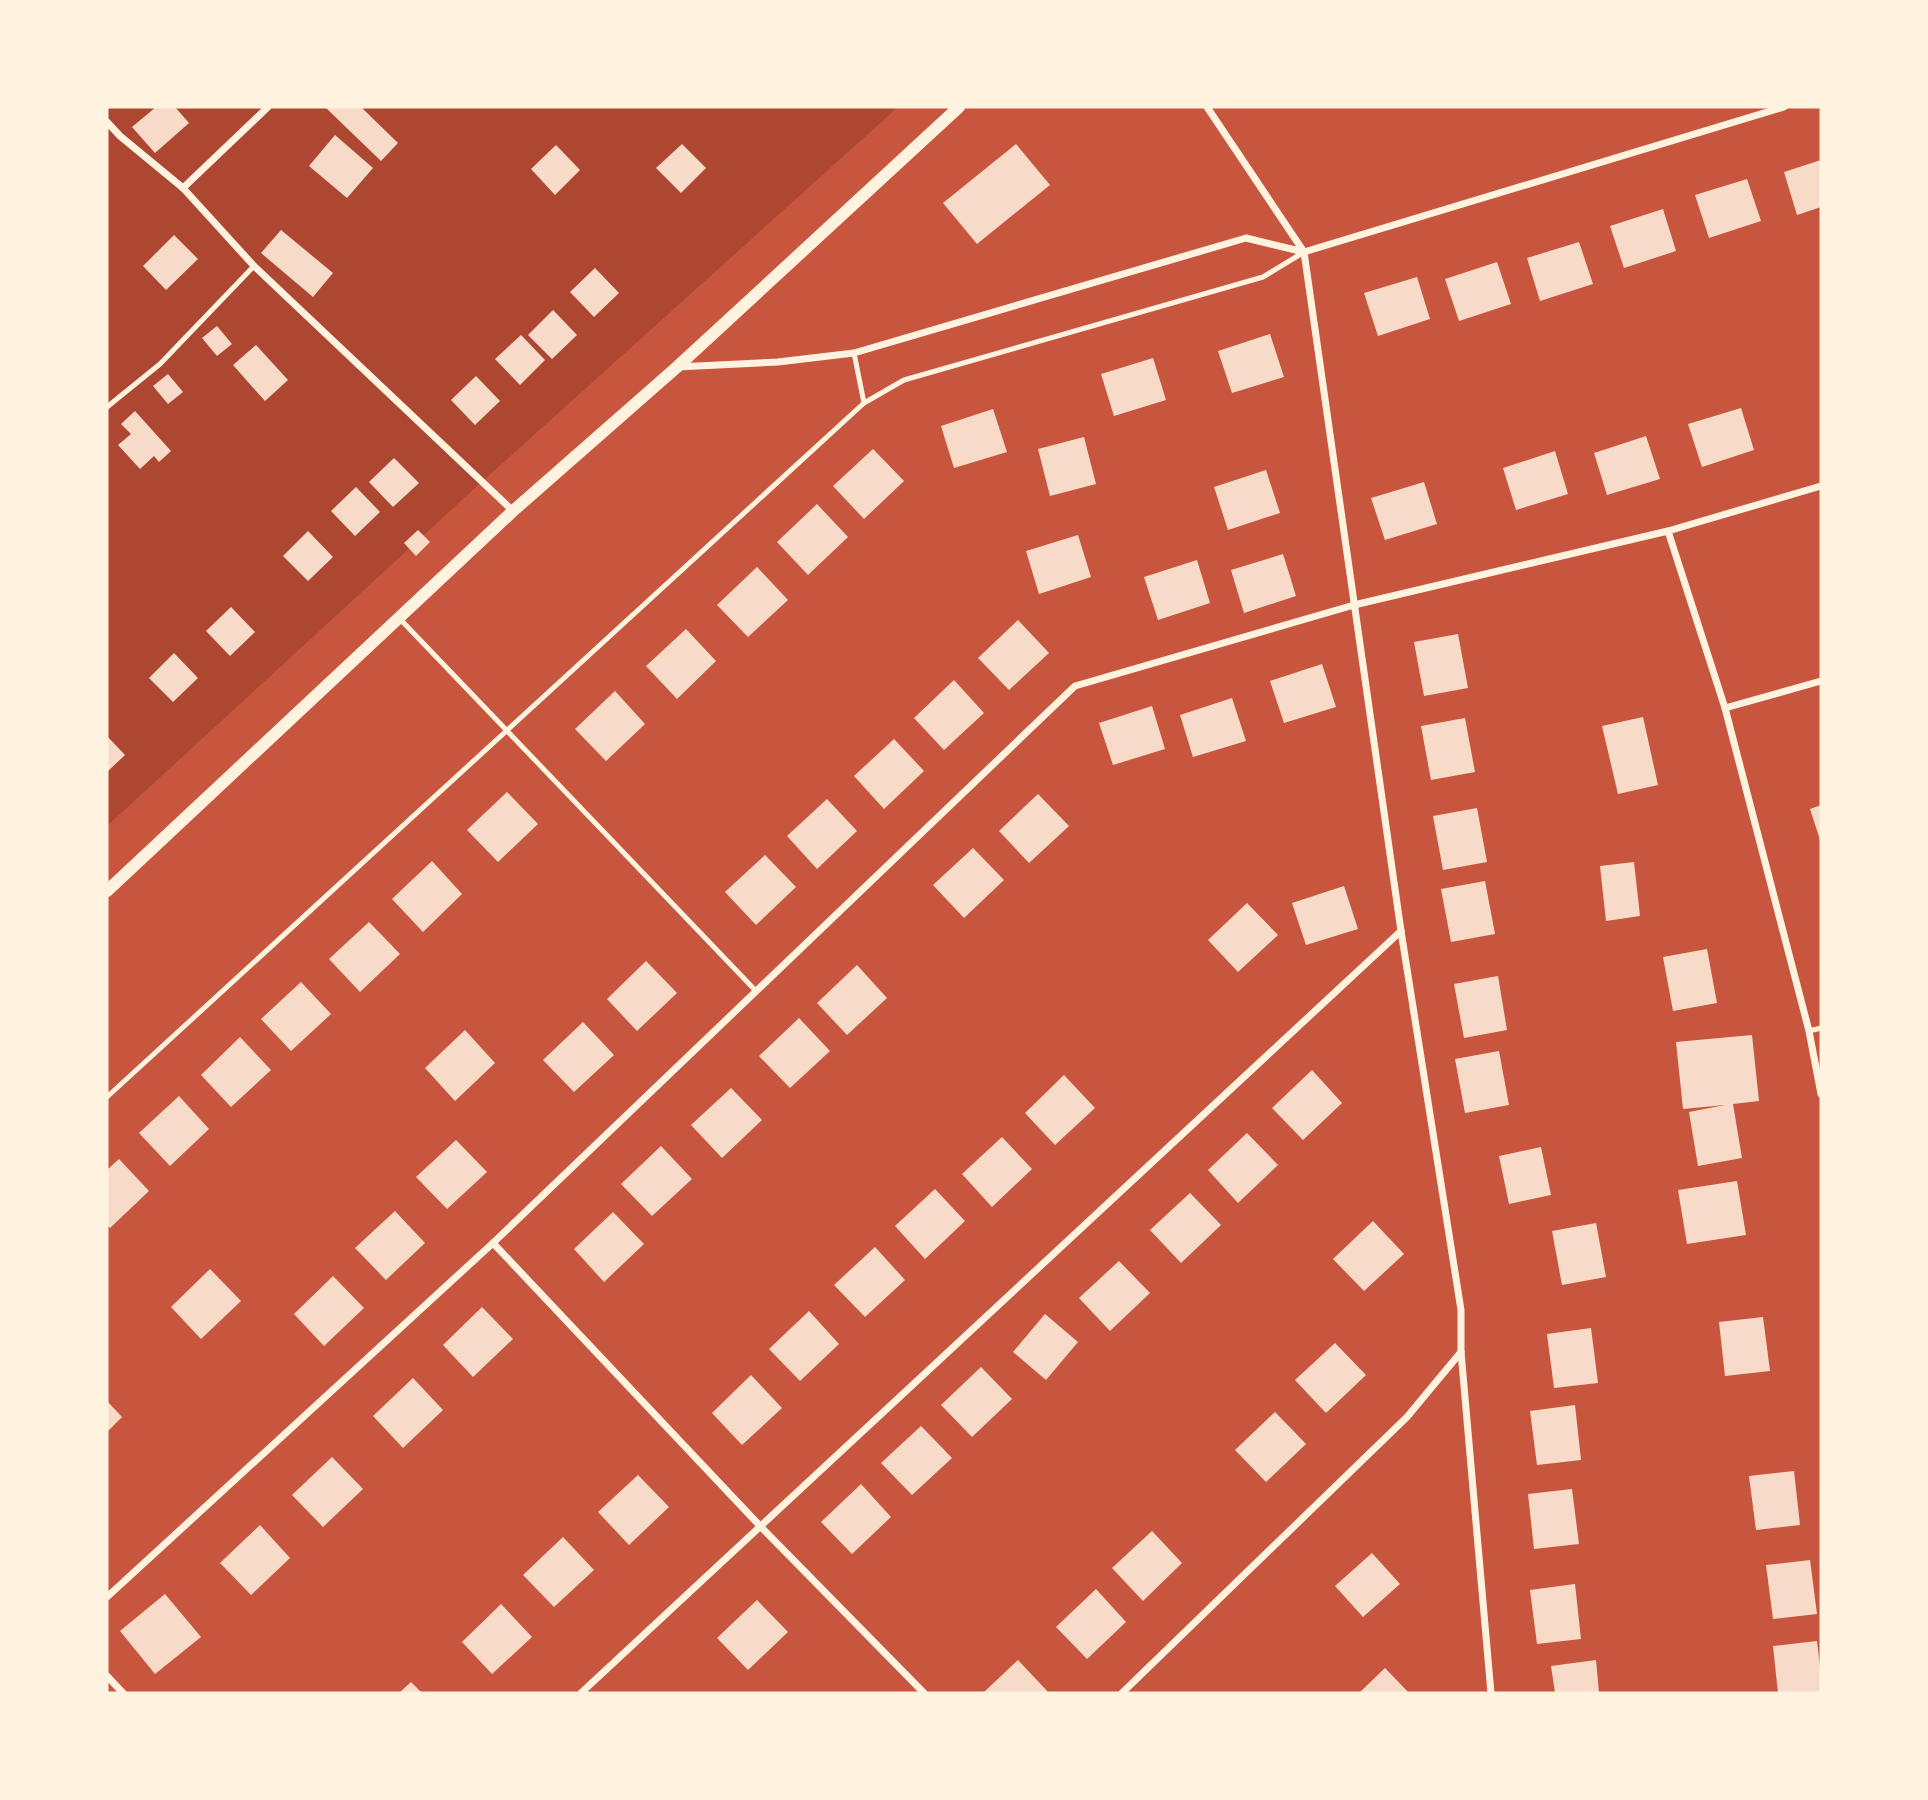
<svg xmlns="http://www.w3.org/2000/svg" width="1928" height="1800" viewBox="0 0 1928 1800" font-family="'PT Sans',sans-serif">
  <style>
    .green { fill: #ae4732 }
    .building { fill: #f7dbc8 }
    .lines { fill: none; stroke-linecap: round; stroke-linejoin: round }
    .service { stroke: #fff3e0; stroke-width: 5 }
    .minor { stroke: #fff3e0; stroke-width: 7 }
    .tertiary { stroke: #fff3e0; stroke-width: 12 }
  </style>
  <rect width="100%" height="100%" fill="#c8553d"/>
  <path class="green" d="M 107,107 L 898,107 L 475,488 L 107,826 Z"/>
  <g class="building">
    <path d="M 156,107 L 175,107 L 189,123 L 155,153 L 132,127 Z"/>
    <path d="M 325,107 L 361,107 L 398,143 L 381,161 Z"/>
    <path d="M 335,135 L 373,168 L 347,198 L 309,166 Z"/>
    <path d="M 682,144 L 706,168 L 681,193 L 656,168 Z"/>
    <path d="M 1016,144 L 1050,185 L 977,244 L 943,203 Z"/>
    <path d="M 556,145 L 580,170 L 555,195 L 531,169 Z"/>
    <path d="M 1821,160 L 1821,207 L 1797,215 L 1784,172 Z"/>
    <path d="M 1747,179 L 1761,221 L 1709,238 L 1695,195 Z"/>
    <path d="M 1663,209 L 1676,251 L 1624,268 L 1610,226 Z"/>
    <path d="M 281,230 L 333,273 L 313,297 L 261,253 Z"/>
    <path d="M 174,235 L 198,259 L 166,290 L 143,266 Z"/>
    <path d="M 1579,242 L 1593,284 L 1540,301 L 1527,258 Z"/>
    <path d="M 1497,262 L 1511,304 L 1459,321 L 1445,279 Z"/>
    <path d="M 595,268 L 619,293 L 594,317 L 570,292 Z"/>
    <path d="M 1417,277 L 1430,319 L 1378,336 L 1364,293 Z"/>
    <path d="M 553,310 L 577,335 L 552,359 L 528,335 Z"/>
    <path d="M 217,326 L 232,344 L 217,356 L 202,338 Z"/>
    <path d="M 1270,334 L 1284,377 L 1232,393 L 1218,351 Z"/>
    <path d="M 521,335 L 545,360 L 520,385 L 495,359 Z"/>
    <path d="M 256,345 L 288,380 L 265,401 L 233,365 Z"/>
    <path d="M 1153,358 L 1166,400 L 1114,416 L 1101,374 Z"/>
    <path d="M 168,374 L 183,392 L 168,404 L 153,386 Z"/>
    <path d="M 476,376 L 500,401 L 475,425 L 451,400 Z"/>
    <path d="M 1741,408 L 1754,450 L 1702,467 L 1688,424 Z"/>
    <path d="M 993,409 L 1007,452 L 954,468 L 941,426 Z"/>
    <path d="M 135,411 L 171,451 L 159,462 L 154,456 L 140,469 L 118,445 L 131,434 L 121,424 Z"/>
    <path d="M 1646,436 L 1660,479 L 1607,495 L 1594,453 Z"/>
    <path d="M 1084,437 L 1096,484 L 1050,496 L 1038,449 Z"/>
    <path d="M 873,449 L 904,481 L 864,519 L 833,486 Z"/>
    <path d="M 1555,451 L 1568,494 L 1516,510 L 1503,468 Z"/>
    <path d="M 394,458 L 419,483 L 393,507 L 369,482 Z"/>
    <path d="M 1266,470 L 1280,513 L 1228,530 L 1214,487 Z"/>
    <path d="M 1424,482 L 1437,524 L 1385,540 L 1371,498 Z"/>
    <path d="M 356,487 L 380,512 L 355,536 L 331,511 Z"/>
    <path d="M 817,504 L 848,537 L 808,575 L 777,542 Z"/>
    <path d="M 418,530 L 430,542 L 416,556 L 404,543 Z"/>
    <path d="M 308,531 L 333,557 L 308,581 L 283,556 Z"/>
    <path d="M 1078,535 L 1091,577 L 1039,594 L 1026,551 Z"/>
    <path d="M 1283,554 L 1296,596 L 1244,613 L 1231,570 Z"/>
    <path d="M 1197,560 L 1210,603 L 1158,620 L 1144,577 Z"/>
    <path d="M 757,567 L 788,600 L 748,637 L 717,605 Z"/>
    <path d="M 231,607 L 255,632 L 230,656 L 206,631 Z"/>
    <path d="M 1018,620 L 1049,653 L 1009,690 L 978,658 Z"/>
    <path d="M 686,629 L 716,661 L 677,699 L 646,666 Z"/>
    <path d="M 1458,634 L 1468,688 L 1424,696 L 1414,642 Z"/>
    <path d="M 174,653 L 198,678 L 173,702 L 149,678 Z"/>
    <path d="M 1322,664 L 1336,707 L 1284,723 L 1270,681 Z"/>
    <path d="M 954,680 L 984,713 L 944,750 L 914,718 Z"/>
    <path d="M 615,691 L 645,724 L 606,761 L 575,729 Z"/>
    <path d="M 1232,698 L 1246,741 L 1193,757 L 1180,715 Z"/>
    <path d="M 1152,706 L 1165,749 L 1113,765 L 1099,723 Z"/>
    <path d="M 1643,717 L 1658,785 L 1618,794 L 1602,726 Z"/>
    <path d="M 1465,718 L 1475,772 L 1431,780 L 1421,726 Z"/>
    <path d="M 107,736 L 125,755 L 107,772 Z"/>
    <path d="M 894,739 L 924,771 L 884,809 L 854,776 Z"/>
    <path d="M 507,792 L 538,824 L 498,862 L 467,830 Z"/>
    <path d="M 1038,794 L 1069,826 L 1029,863 L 999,831 Z"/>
    <path d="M 827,799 L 857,831 L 817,869 L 787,836 Z"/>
    <path d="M 1821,805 L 1821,843 L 1810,809 Z"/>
    <path d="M 1477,808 L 1487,862 L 1443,870 L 1433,816 Z"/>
    <path d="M 973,848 L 1004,880 L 964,918 L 933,885 Z"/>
    <path d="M 765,855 L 796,887 L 756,925 L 725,892 Z"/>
    <path d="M 432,861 L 462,894 L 423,932 L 392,899 Z"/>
    <path d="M 1634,862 L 1640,916 L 1606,921 L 1600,866 Z"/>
    <path d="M 1485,881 L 1495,934 L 1451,942 L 1441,889 Z"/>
    <path d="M 1344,886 L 1358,929 L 1306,945 L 1292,903 Z"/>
    <path d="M 1247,903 L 1278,935 L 1238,972 L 1208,940 Z"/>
    <path d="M 369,922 L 400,954 L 360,992 L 329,959 Z"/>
    <path d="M 1707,949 L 1717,1003 L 1673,1011 L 1663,957 Z"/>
    <path d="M 646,961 L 677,993 L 637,1031 L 607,999 Z"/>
    <path d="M 857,965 L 887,998 L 847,1035 L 817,1003 Z"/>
    <path d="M 1498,976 L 1507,1030 L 1464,1038 L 1454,984 Z"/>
    <path d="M 301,982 L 331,1014 L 291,1051 L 261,1019 Z"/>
    <path d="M 799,1018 L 830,1051 L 790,1088 L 759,1056 Z"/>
    <path d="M 583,1022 L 614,1055 L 574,1092 L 543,1060 Z"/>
    <path d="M 465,1030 L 495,1063 L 455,1101 L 425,1068 Z"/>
    <path d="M 1752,1035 L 1759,1101 L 1733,1104 L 1742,1158 L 1698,1166 L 1689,1112 L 1725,1105 L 1683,1109 L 1676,1042 Z"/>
    <path d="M 240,1037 L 271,1070 L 231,1107 L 201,1075 Z"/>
    <path d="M 1499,1051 L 1509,1105 L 1465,1113 L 1455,1059 Z"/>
    <path d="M 1312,1070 L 1342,1103 L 1303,1140 L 1272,1108 Z"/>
    <path d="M 1064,1075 L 1095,1108 L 1055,1145 L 1025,1113 Z"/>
    <path d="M 731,1088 L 762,1120 L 722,1158 L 691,1125 Z"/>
    <path d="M 179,1096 L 209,1129 L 170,1166 L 139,1133 Z"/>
    <path d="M 1247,1133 L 1278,1165 L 1238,1203 L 1208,1170 Z"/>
    <path d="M 1002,1137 L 1032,1169 L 992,1207 L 962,1174 Z"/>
    <path d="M 456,1140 L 487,1172 L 447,1209 L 416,1177 Z"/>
    <path d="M 661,1146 L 692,1179 L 652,1216 L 621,1184 Z"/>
    <path d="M 1541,1147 L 1551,1195 L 1509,1204 L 1499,1156 Z"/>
    <path d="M 119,1159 L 149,1191 L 110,1228 L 107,1225 L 107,1170 Z"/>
    <path d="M 1737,1181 L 1746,1235 L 1687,1244 L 1678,1190 Z"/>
    <path d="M 935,1189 L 965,1221 L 925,1259 L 895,1226 Z"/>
    <path d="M 1190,1193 L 1221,1225 L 1181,1263 L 1150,1230 Z"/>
    <path d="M 395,1211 L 425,1243 L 386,1280 L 355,1248 Z"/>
    <path d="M 613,1212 L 644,1244 L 604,1282 L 574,1249 Z"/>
    <path d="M 1373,1221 L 1404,1254 L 1364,1291 L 1333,1259 Z"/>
    <path d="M 1596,1223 L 1606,1277 L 1562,1285 L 1552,1231 Z"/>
    <path d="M 875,1247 L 905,1280 L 865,1317 L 834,1285 Z"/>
    <path d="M 1119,1261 L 1150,1293 L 1110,1331 L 1079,1298 Z"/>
    <path d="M 210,1269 L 241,1301 L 201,1339 L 171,1307 Z"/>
    <path d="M 333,1276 L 364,1308 L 324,1346 L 294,1314 Z"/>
    <path d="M 482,1307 L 513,1339 L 473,1377 L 443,1345 Z"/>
    <path d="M 809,1311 L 839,1344 L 800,1381 L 769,1349 Z"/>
    <path d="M 1045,1314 L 1078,1342 L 1046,1380 L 1013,1352 Z"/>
    <path d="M 1763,1317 L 1770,1371 L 1725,1376 L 1719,1322 Z"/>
    <path d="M 1591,1328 L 1598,1383 L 1554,1388 L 1547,1334 Z"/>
    <path d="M 1335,1343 L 1366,1375 L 1326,1413 L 1295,1380 Z"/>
    <path d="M 981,1367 L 1012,1399 L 972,1437 L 941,1405 Z"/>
    <path d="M 751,1375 L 782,1408 L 742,1445 L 712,1413 Z"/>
    <path d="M 413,1378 L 443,1410 L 403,1448 L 373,1416 Z"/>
    <path d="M 107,1401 L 122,1417 L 107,1432 Z"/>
    <path d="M 1575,1405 L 1581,1460 L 1537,1465 L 1530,1411 Z"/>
    <path d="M 1275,1412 L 1306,1444 L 1266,1482 L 1235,1450 Z"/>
    <path d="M 921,1426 L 952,1458 L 912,1495 L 881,1463 Z"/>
    <path d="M 332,1457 L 363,1489 L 323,1527 L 292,1495 Z"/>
    <path d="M 1794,1471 L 1800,1525 L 1756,1530 L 1749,1476 Z"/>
    <path d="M 638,1475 L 669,1507 L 629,1545 L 598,1512 Z"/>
    <path d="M 861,1484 L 891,1517 L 852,1554 L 821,1522 Z"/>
    <path d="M 1572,1489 L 1579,1544 L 1534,1549 L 1528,1494 Z"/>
    <path d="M 260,1525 L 290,1558 L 251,1595 L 220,1563 Z"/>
    <path d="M 1152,1531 L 1182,1563 L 1143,1601 L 1112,1568 Z"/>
    <path d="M 563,1537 L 594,1570 L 554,1607 L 523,1575 Z"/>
    <path d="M 1372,1553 L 1400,1584 L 1363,1617 L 1335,1586 Z"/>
    <path d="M 1810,1560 L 1817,1614 L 1773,1619 L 1766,1565 Z"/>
    <path d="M 1575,1584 L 1581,1639 L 1537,1644 L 1530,1590 Z"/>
    <path d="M 1096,1589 L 1126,1622 L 1087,1659 L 1056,1627 Z"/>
    <path d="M 165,1594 L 201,1637 L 155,1674 L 120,1631 Z"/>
    <path d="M 757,1600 L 788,1632 L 748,1670 L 717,1638 Z"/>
    <path d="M 501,1604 L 532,1637 L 492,1674 L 462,1642 Z"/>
    <path d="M 1817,1641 L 1821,1676 L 1821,1693 L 1778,1693 L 1773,1646 Z"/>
    <path d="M 1018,1660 L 1049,1693 L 983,1693 Z"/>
    <path d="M 1596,1660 L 1599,1693 L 1555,1693 L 1551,1666 Z"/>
    <path d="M 1385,1668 L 1409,1693 L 1359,1693 Z"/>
    <path d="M 411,1682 L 422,1693 L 399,1693 Z"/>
  </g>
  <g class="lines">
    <g class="service">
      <path d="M 864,403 L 904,380 L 1263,277 L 1304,252"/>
      <path d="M 107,407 L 160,364 L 254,266"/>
      <path d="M 399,618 L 756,991"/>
      <path d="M 1809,1031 L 1821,1028"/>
      <path d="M 107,1097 L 864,403 L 854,353"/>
    </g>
    <g class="minor">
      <path d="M 1207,107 L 1304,252 L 1401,931 L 1461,1310 L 1461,1352 L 1491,1693"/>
      <path d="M 107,122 L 120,136 L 183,188 L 254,266 L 513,511"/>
      <path d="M 183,188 L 268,107"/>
      <path d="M 677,367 L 778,362 L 854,353 L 1246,238 L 1304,252 L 1784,107"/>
      <path d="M 1668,531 L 1725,708 L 1821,681"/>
      <path d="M 1725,708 L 1809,1031 L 1821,1094"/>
      <path d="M 493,1243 L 760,1526 L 924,1693"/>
      <path d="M 107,1597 L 493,1243 L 1075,686 L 1354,605 L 1668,531 L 1821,486"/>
      <path d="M 107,1676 L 123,1693"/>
      <path d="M 581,1693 L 1401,931"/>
      <path d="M 1122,1693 L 1407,1417 L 1461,1352"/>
    </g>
    <path class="tertiary" d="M 107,891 L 513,511 L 677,367 L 959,107"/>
  </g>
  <rect width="1928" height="1800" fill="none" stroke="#fff3e0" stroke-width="217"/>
</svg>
